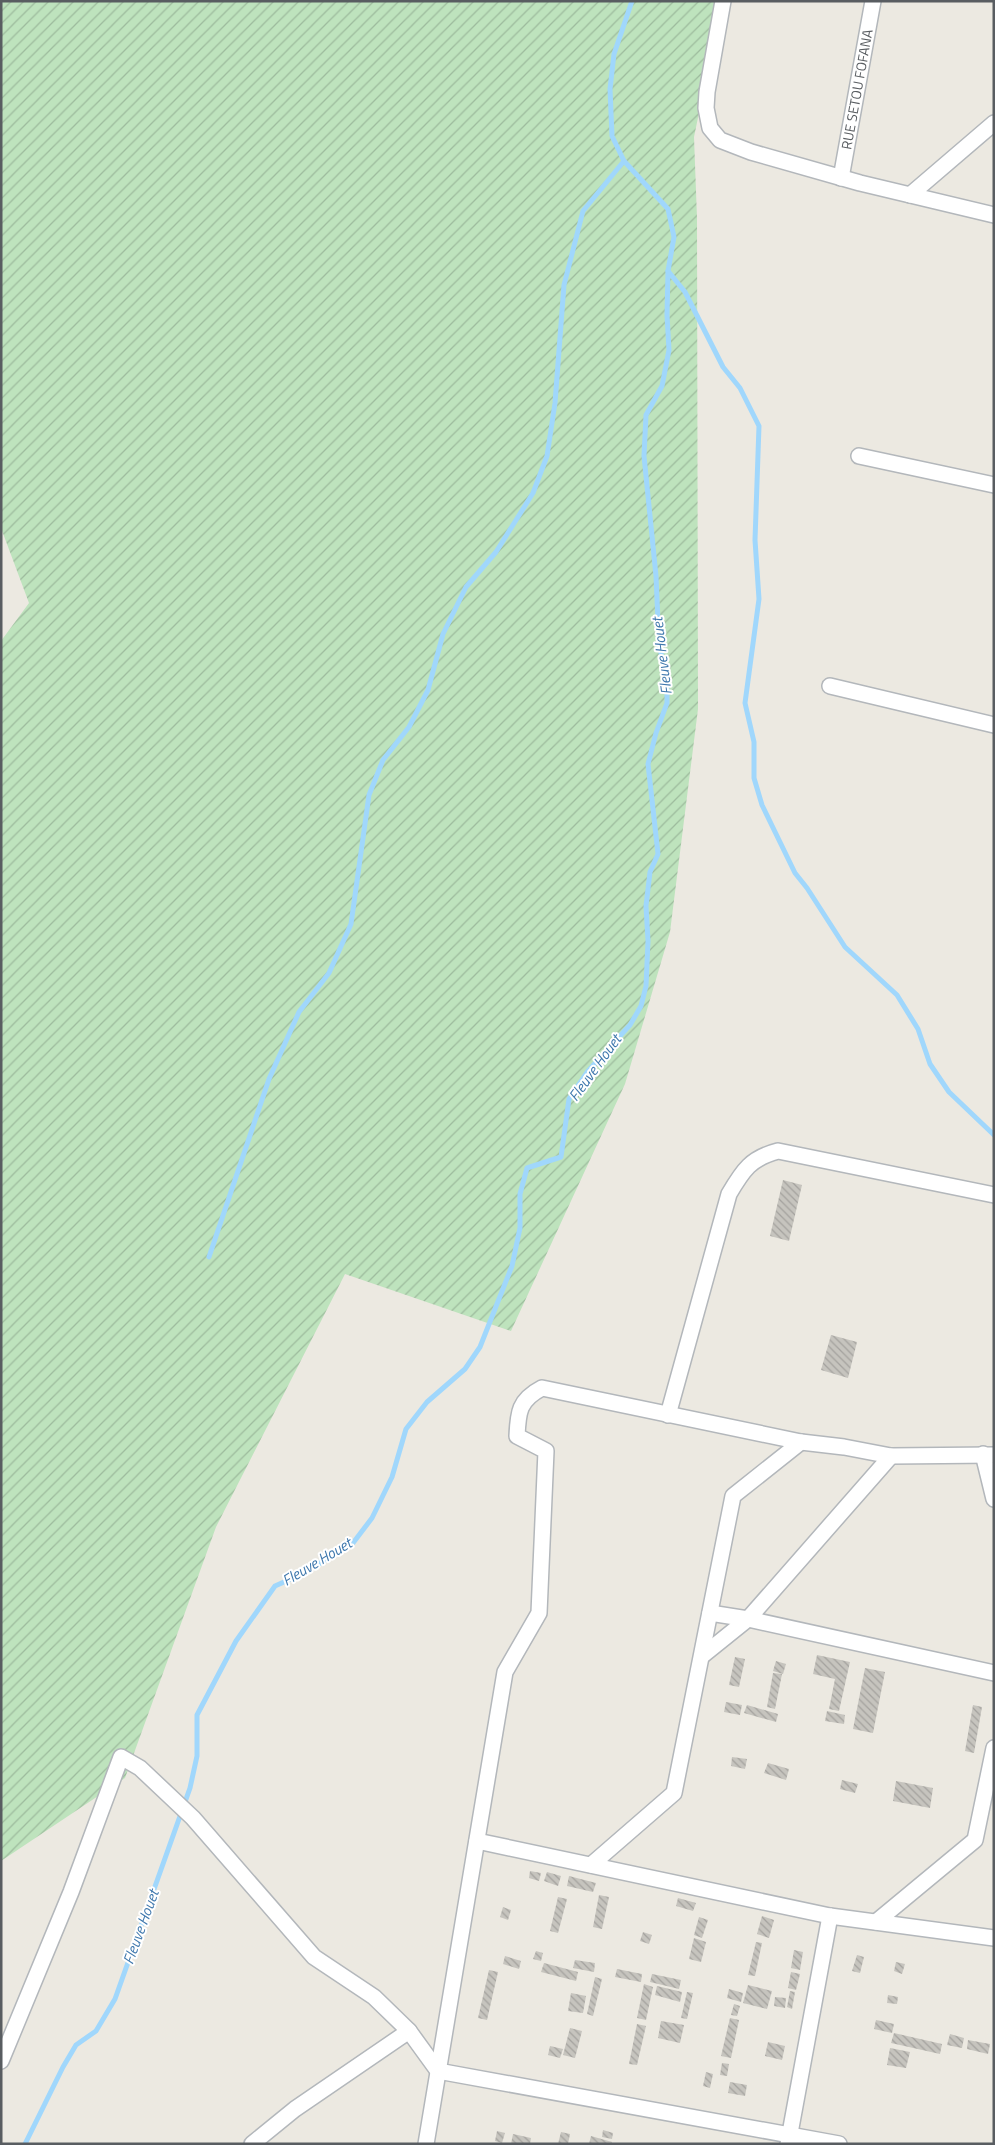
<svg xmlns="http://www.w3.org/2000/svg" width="995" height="2145" viewBox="0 0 995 2145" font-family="'Titillium Web',sans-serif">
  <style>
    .garden { fill: url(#garden-furrows) }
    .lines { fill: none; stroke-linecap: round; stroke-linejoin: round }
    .stream { stroke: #a0d7fc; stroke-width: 5 }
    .building { fill: url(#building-back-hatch) }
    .minor-casing { stroke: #b3b7bb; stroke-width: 18 }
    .minor { stroke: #fff; stroke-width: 15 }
    .labels { text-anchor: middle; stroke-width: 4; stroke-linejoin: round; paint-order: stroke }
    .street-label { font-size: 14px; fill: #595d61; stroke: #fff }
    .water-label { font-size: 15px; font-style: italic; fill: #3f78ad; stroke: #fff }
  </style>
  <defs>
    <pattern id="garden-furrows" width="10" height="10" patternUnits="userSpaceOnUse" patternTransform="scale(1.25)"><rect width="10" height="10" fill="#bee3bd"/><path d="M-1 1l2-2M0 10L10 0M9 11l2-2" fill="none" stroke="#9dbb9d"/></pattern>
    <pattern id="building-back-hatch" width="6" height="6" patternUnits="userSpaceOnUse" patternTransform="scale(1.25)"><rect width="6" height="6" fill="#c6c4be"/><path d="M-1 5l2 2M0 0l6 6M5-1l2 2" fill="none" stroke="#a4a29e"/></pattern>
  </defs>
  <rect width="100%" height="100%" fill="#ece9e1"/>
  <path class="garden" d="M 1,1 L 722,1 L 694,137 L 697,218 L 698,709 L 670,932 L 625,1084 L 511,1331 L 345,1274 L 216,1527 L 125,1778 L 1,1861 L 1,641 L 29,603 L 1,528 Z"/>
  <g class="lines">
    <g class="stream">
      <path d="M 668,271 L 685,292 L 723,367 L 740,388 L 759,426 L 755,540 L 759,599 L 745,703 L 754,742 L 754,778 L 762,805 L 795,873 L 807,888 L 845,947 L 897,995 L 918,1029 L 930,1064 L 949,1092 L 994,1135"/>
      <path d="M 209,1257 L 269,1079 L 299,1012 L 329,973 L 351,924 L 369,795 L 383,760 L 409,727 L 428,690 L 443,634 L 466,587 L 496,552 L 533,493 L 547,456 L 555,403 L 564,285 L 583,211 L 624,161"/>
      <path d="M 25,2144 L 63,2067 L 76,2045 L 96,2031 L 115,1999 L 190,1788 L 197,1756 L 197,1715 L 236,1641 L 275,1586 L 304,1573 L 353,1543 L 372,1518 L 392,1477 L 406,1429 L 427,1402 L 465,1369 L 480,1347 L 512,1266 L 520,1228 L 520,1194 L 527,1168 L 561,1157 L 569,1099 L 588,1071 L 630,1025 L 641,1006 L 646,986 L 648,941 L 646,906 L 650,872 L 658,854 L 648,764 L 656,733 L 667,703 L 667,678 L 659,645 L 656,576 L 644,456 L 646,415 L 662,386 L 669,350 L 667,315 L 668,271 L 674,237 L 668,209 L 624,161 L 612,136 L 610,89 L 614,54 L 632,1"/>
    </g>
  </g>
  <g class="building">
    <path d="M 783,1180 L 802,1185 L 789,1241 L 770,1236 Z"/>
    <path d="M 831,1335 L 857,1342 L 848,1378 L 821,1370 Z"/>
    <path d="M 817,1655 L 850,1662 L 839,1711 L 829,1709 L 835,1679 L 813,1674 Z"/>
    <path d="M 735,1657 L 745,1659 L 739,1687 L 729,1685 Z"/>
    <path d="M 776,1661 L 786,1664 L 783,1674 L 773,1671 Z"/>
    <path d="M 865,1668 L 885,1672 L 873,1733 L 853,1729 Z"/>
    <path d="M 773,1673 L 782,1674 L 775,1709 L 767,1707 Z"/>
    <path d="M 726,1702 L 742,1705 L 740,1715 L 724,1712 Z"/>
    <path d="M 747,1705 L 778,1714 L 776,1722 L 744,1713 Z"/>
    <path d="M 973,1705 L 982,1707 L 974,1753 L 965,1751 Z"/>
    <path d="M 827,1711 L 845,1715 L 844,1724 L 825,1721 Z"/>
    <path d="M 732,1757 L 747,1759 L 745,1769 L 731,1766 Z"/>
    <path d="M 768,1763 L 789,1769 L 786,1780 L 764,1773 Z"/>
    <path d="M 842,1780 L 858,1784 L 855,1793 L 840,1789 Z"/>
    <path d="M 896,1781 L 933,1788 L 930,1808 L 893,1801 Z"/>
    <path d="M 530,1871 L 541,1873 L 539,1881 L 529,1878 Z"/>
    <path d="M 547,1872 L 561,1876 L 558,1886 L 544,1881 Z"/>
    <path d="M 569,1876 L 596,1883 L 593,1892 L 567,1886 Z"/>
    <path d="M 599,1895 L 609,1897 L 602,1929 L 593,1927 Z"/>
    <path d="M 558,1897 L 567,1899 L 558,1933 L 550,1931 Z"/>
    <path d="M 678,1898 L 696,1903 L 693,1911 L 676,1906 Z"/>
    <path d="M 503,1907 L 511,1910 L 508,1920 L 500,1917 Z"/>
    <path d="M 762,1916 L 774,1920 L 769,1938 L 757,1934 Z"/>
    <path d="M 699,1917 L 708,1920 L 702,1938 L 694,1935 Z"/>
    <path d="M 643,1932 L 652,1935 L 649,1944 L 640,1941 Z"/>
    <path d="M 694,1938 L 706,1942 L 701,1962 L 689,1959 Z"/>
    <path d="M 756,1942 L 762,1943 L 755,1976 L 748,1975 Z"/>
    <path d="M 794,1950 L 803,1952 L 800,1970 L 791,1968 Z"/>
    <path d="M 536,1951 L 543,1953 L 541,1961 L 533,1959 Z"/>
    <path d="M 857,1955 L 864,1957 L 860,1973 L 852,1971 Z"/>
    <path d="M 505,1956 L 521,1961 L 519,1969 L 503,1964 Z"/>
    <path d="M 575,1960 L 595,1963 L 594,1972 L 573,1968 Z"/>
    <path d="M 896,1962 L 905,1964 L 902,1974 L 894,1971 Z"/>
    <path d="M 544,1963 L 578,1972 L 576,1981 L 541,1972 Z"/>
    <path d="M 617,1969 L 642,1974 L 641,1982 L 615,1977 Z"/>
    <path d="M 489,1970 L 498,1972 L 487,2020 L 478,2018 Z"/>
    <path d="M 791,1972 L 800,1974 L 796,1990 L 788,1988 Z"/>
    <path d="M 652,1974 L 681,1980 L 679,1989 L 650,1982 Z"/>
    <path d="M 595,1977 L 602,1979 L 593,2016 L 587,2014 Z"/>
    <path d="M 644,1984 L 653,1987 L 646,2020 L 637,2018 Z"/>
    <path d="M 748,1985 L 772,1991 L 767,2009 L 743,2003 Z"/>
    <path d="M 657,1986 L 682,1992 L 680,2002 L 655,1995 Z"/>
    <path d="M 729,1989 L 743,1993 L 741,2002 L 727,1998 Z"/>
    <path d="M 790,1991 L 795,1992 L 792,2009 L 787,2007 Z"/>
    <path d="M 687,1992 L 693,1993 L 687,2019 L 681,2018 Z"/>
    <path d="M 571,1993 L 586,1996 L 583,2013 L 568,2011 Z"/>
    <path d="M 888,1995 L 898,1997 L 897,2004 L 887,2003 Z"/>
    <path d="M 775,1997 L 786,1998 L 785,2008 L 774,2006 Z"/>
    <path d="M 734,2004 L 740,2006 L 737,2016 L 731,2015 Z"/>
    <path d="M 730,2018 L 739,2020 L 731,2058 L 721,2056 Z"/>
    <path d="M 876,2020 L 894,2024 L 892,2033 L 874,2029 Z"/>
    <path d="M 661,2021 L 684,2025 L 680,2043 L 658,2038 Z"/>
    <path d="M 637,2024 L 646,2026 L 637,2065 L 629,2064 Z"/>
    <path d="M 570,2028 L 582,2031 L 575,2058 L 563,2055 Z"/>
    <path d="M 894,2033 L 942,2044 L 940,2054 L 891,2043 Z"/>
    <path d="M 950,2034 L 964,2038 L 962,2048 L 947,2045 Z"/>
    <path d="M 968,2040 L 990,2044 L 988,2054 L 967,2049 Z"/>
    <path d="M 768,2042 L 785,2046 L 782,2060 L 765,2056 Z"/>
    <path d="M 550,2046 L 563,2049 L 560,2058 L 548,2055 Z"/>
    <path d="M 890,2048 L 910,2052 L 906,2068 L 887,2065 Z"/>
    <path d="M 722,2063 L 729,2064 L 727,2076 L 720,2075 Z"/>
    <path d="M 706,2072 L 713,2074 L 710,2088 L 703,2086 Z"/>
    <path d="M 730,2082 L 747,2085 L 745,2096 L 728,2093 Z"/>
    <path d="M 603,2130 L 613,2133 L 612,2139 L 602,2137 Z"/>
    <path d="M 497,2131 L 505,2133 L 502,2143 L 495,2141 Z"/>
    <path d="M 561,2132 L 570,2134 L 568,2144 L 558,2144 Z"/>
    <path d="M 513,2134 L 531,2138 L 530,2144 L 511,2144 Z"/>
    <path d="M 591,2136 L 612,2142 L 611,2144 L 589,2144 Z"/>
  </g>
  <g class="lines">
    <defs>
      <g id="minor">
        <path d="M 723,1 L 707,92 L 706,108 L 710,128 L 720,140 L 751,152 L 860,183 L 994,215"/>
        <path id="s1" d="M 841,178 L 873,1"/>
        <path d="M 910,195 L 994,123"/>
        <path d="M 859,456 L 994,485"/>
        <path d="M 830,686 L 994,725"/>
        <path d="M 668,1415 L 729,1194 C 743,1170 751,1158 778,1151 L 994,1195"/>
        <path d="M 983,1454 L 994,1499"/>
        <path d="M 710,1613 L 748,1619 L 994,1673"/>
        <path d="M 702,1656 L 748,1619 L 891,1456"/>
        <path d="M 477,1841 L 830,1916 L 994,1938"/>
        <path d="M 591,1865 L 674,1793 L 733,1496 L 801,1442"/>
        <path d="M 876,1922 L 975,1840 L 994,1748"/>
        <path d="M 1,2061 L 71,1892 L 121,1757 L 140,1768 L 193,1818 L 314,1957 L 374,1997 L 409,2031 L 438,2071 L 839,2144"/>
        <path d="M 252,2144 L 295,2109 L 409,2031"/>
        <path d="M 426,2144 L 505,1672 L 539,1613 L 546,1451 L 517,1436 C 518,1412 519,1400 542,1388 L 801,1442 L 844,1447 L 891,1456 L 994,1455"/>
        <path d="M 788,2144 L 830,1916"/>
      </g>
    </defs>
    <use href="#minor" class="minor-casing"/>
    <use href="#minor" class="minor"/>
  </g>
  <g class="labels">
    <g class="street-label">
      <text dy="5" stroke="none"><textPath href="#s1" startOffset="90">RUE SETOU FOFANA</textPath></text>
    </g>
    <g class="water-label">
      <text transform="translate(662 656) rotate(-97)" y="5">Fleuve Houet</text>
      <text transform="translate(595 1068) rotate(-54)" y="5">Fleuve Houet</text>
      <text transform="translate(317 1562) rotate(-31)" y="5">Fleuve Houet</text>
      <text transform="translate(141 1927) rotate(-70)" y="5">Fleuve Houet</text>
    </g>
  </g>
  <rect width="995" height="2145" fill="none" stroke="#595d61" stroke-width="5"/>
</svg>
